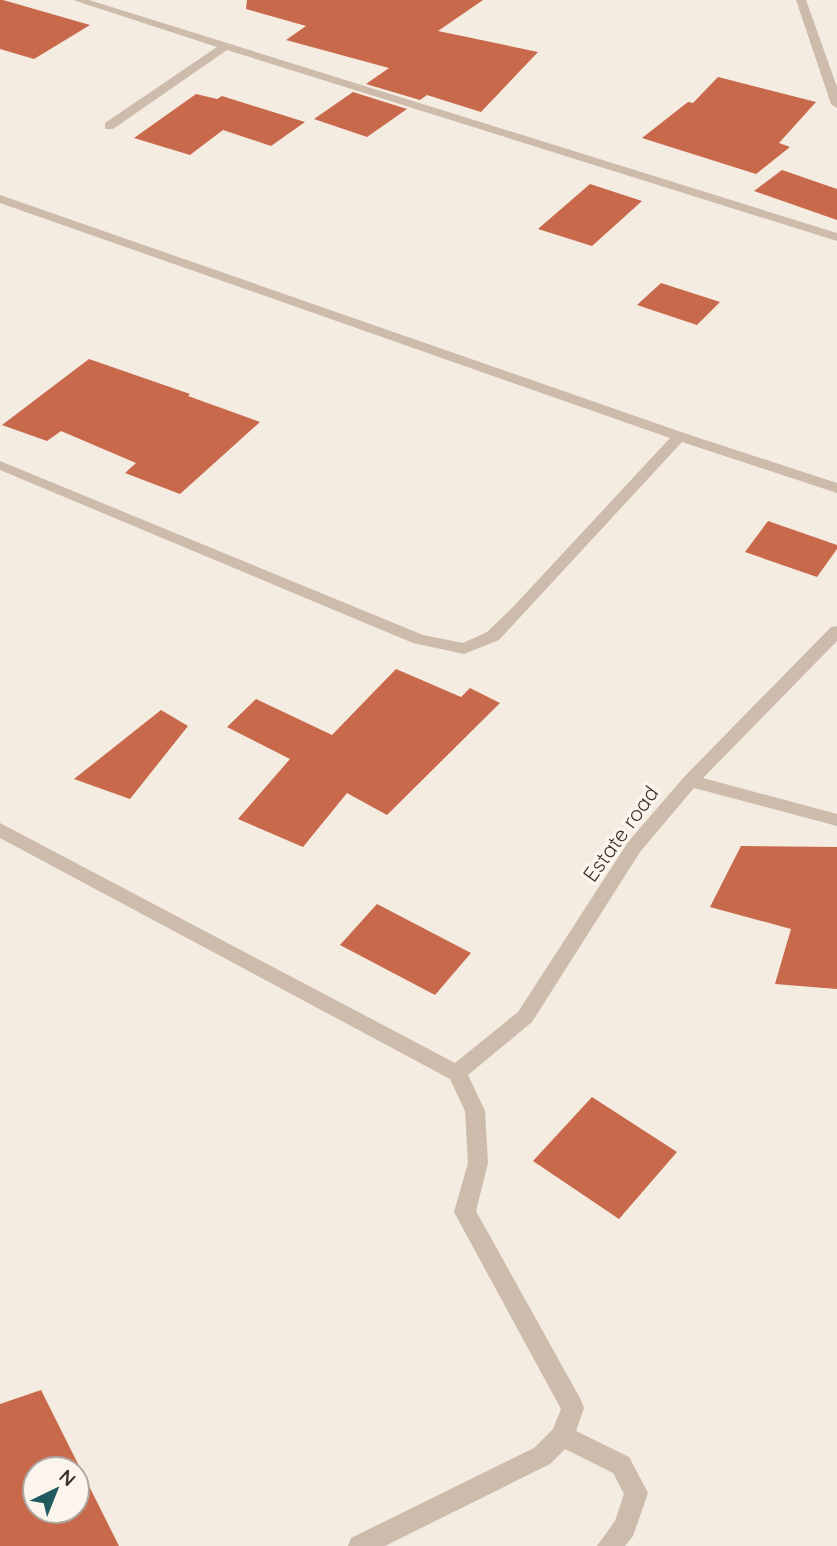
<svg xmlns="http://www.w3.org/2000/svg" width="837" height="1546" viewBox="0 0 837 1546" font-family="Quicksand,sans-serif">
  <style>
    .building { fill: #c8694b; fill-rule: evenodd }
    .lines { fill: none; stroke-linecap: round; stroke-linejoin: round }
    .minor { fill: #cdbbac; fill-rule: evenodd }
    .labels { text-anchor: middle; stroke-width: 7; stroke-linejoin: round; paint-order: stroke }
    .street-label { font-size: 21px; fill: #3b302b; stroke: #fbf5ee }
  </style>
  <rect width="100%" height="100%" fill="#f4ebe1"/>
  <g class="building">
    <path d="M 0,0 L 3,0 L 90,25 L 34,59 L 0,49 Z"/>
    <path d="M 247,0 L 483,0 L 438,31 L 538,52 L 481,112 L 427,95 L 420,100 L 366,84 L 389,68 L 286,40 L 306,26 L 246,9 Z"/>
    <path d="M 718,77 L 816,102 L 779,143 L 790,147 L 756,174 L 642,138 L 688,102 L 693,103 Z"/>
    <path d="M 353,92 L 407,109 L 367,137 L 314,119 Z"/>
    <path d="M 196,94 L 217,99 L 222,96 L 305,122 L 271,146 L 223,130 L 190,155 L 134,138 Z"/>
    <path d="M 782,170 L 837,189 L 837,220 L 754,191 Z"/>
    <path d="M 590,184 L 642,201 L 592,246 L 538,229 Z"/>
    <path d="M 661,283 L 720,302 L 697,325 L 637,305 Z"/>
    <path d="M 89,359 L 190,394 L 188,396 L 260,422 L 180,494 L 125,473 L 136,463 L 61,431 L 47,441 L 2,425 Z"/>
    <path d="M 768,521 L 837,545 L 837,549 L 817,577 L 745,552 Z"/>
    <path d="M 396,669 L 461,697 L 470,688 L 500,703 L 387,815 L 347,793 L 303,847 L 238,819 L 290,759 L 227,727 L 256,699 L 332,735 Z"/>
    <path d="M 161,710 L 188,726 L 130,799 L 74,779 Z"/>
    <path d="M 741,846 L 837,847 L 837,989 L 775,984 L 791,929 L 710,907 Z"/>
    <path d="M 377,904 L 471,953 L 435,995 L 340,945 Z"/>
    <path d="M 592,1097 L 677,1152 L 619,1219 L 533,1161 Z"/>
    <path d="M 41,1390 L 119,1546 L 0,1546 L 0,1404 ZM 35,1469 L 77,1469 L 77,1511 L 35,1511 Z"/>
  </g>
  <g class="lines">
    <g class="minor">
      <path d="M 73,0 L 89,0 L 837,233 L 837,241 L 227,50 L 113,129 L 105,129 L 105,123 L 217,47 Z"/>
      <path d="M 796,0 L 806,0 L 837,87 L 837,108 L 831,104 Z"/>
      <path d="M 0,195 L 684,433 L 837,483 L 837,493 L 682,442 L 499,640 L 464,654 L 413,643 L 0,470 L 0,461 L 423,635 L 463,643 L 487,632 L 513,607 L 670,438 L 0,203 Z"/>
      <path d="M 837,626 L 837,641 L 703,778 L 837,814 L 837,826 L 694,788 L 640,852 L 532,1022 L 468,1075 L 485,1111 L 488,1163 L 476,1211 L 581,1400 L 584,1408 L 576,1431 L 629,1457 L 648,1493 L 633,1536 L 625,1546 L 597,1546 L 615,1521 L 624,1494 L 613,1473 L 565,1449 L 550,1464 L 385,1546 L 348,1546 L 351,1538 L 534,1448 L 553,1429 L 561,1409 L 454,1212 L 468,1163 L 465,1111 L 450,1079 L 0,838 L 0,823 L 455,1063 L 518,1012 L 628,842 L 684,777 L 831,627 Z"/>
    </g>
  </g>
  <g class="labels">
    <g class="street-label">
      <text transform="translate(621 834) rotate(-54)" y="7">Estate road</text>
    </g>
  </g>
  <g transform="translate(56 1490) rotate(43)"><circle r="33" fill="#fbf5ee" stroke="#aea6a0" stroke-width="2"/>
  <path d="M0-5L12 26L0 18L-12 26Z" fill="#1f5a5e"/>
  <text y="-10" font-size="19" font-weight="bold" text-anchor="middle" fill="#3b302b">N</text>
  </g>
</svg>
